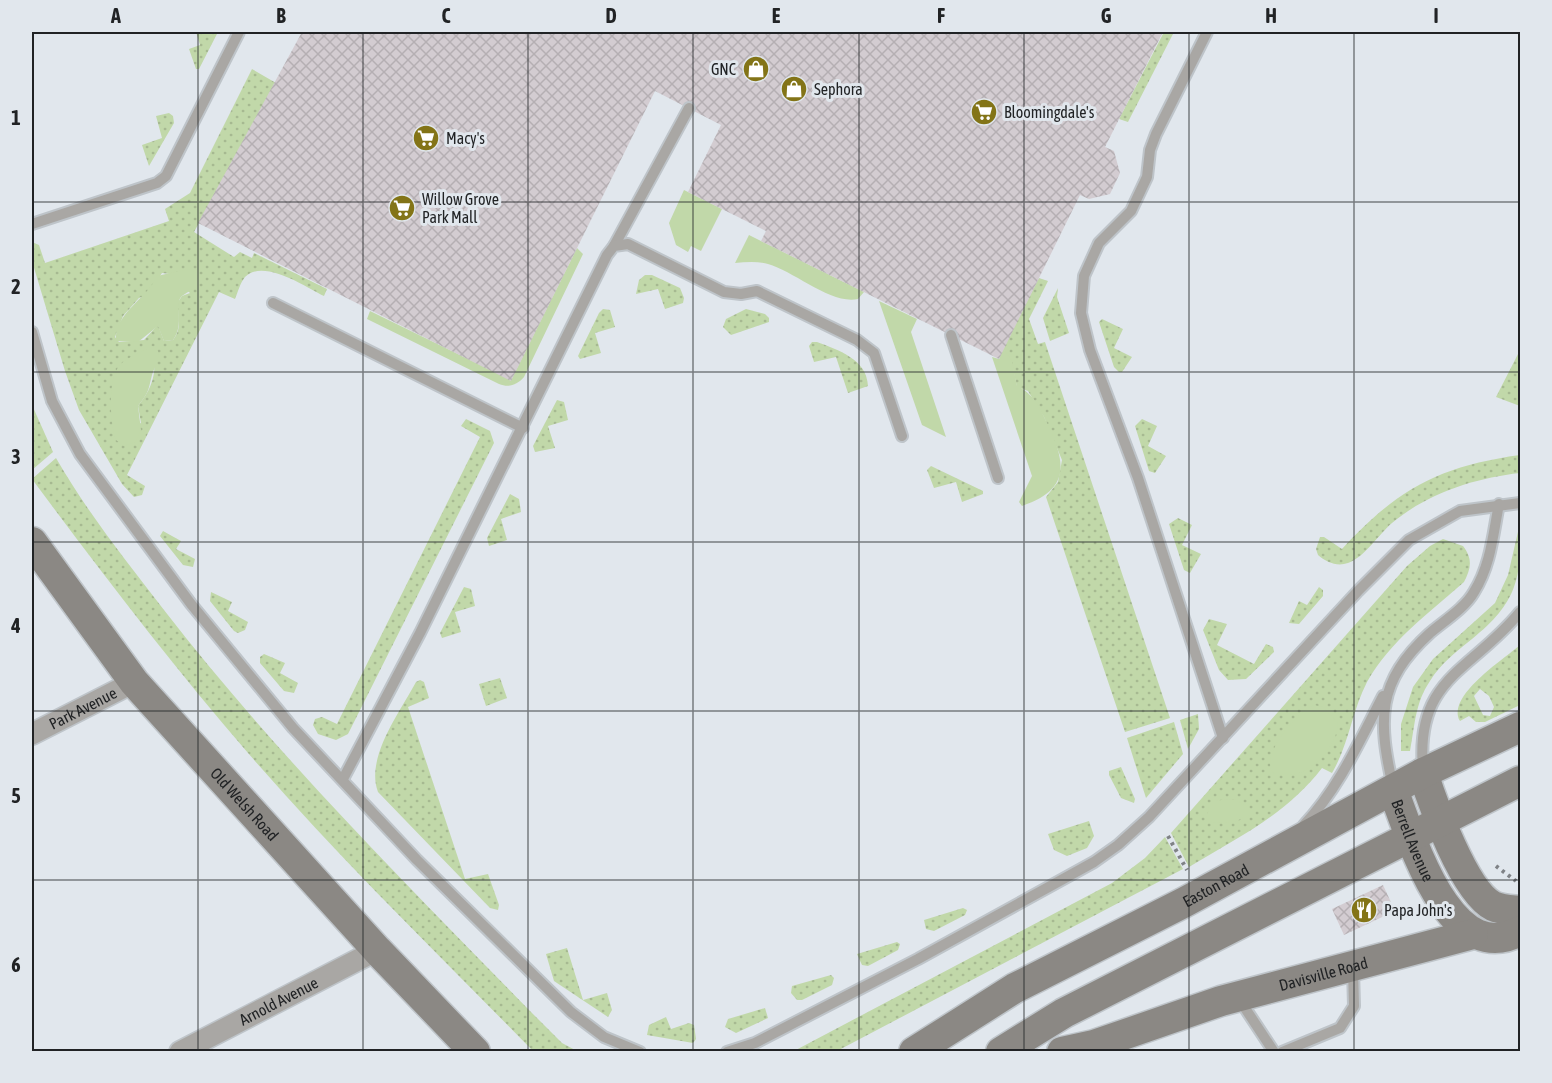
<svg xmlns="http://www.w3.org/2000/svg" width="1552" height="1083" viewBox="0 0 1552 1083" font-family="'Asap Condensed',sans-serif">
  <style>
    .grass { fill: url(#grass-dots); fill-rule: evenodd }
    .garden { fill: #c1d8a9 }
    .building { fill: url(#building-cross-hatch) }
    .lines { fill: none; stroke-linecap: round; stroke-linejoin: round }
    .lane-casing { stroke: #bec4c9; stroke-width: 14 }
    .street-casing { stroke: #bec4c9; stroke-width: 24 }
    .secondary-casing { stroke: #bec4c9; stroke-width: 33 }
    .path { stroke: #7f8286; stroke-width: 4; stroke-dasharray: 3 4.5; stroke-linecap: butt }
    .lane { stroke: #a9a7a4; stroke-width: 10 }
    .street { stroke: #a9a7a4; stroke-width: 21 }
    .secondary { stroke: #8b8884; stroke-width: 30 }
    .grid { fill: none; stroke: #212325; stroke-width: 1.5; stroke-opacity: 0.55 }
    .labels { text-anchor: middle; stroke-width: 6; stroke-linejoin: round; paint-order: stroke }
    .poi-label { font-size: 16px; fill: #212325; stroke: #e1e7ed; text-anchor: start }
    .street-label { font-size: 16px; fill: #212325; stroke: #e1e7ed }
    .neatline { fill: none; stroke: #212325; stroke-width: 2 }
    .grid-label { font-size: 20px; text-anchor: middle; font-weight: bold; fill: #212325 }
  </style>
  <defs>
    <pattern id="grass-dots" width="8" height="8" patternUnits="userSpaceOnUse" patternTransform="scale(1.5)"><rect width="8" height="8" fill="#c1d8a9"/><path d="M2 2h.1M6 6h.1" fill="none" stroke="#a6b991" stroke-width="1.8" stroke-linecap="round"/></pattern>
    <pattern id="building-cross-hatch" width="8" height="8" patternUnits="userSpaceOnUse" patternTransform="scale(1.5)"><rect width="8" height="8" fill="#d3ccd1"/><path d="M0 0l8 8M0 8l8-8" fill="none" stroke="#b5afb3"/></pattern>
  </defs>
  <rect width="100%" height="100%" fill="#e1e7ed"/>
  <g class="grass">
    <path d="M 196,32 L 218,32 L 199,69 L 196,69 L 189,49 L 200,45 Z"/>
    <path d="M 1164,32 L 1174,32 L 1128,122 L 1119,119 Z"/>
    <path d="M 252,69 L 276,83 L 194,232 L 234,257 L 240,252 L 252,258 L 254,253 L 327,289 L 324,296 C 306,287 263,258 245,277 C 240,283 238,292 235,299 L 219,292 L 127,475 L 145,486 L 142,495 L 134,497 L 122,484 L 79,410 L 65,371 L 32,261 L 32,242 L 39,245 L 45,263 L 169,221 L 165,209 L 190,193 ZM 162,273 L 170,274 L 190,293 L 182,296 L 178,302 C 177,317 183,327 173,340 L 164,341 L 158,325 L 144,340 L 119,342 L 115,337 L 123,316 L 139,298 L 147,295 ZM 153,347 C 157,371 154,386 138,406 L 141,423 L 115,435 C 113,387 102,370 153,347 Z"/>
    <path d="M 169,113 L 173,116 L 174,123 L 149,166 L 142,145 L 162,138 L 156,116 Z"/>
    <path d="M 645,275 L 652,275 L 680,288 L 684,298 L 683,303 L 665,309 L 658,289 L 636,294 L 639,280 Z"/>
    <path d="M 1039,278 L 1048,281 L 1029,319 L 1038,344 L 1045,342 L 1170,718 L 1125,732 L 1046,497 L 1058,482 L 1062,460 L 1044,417 L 1028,391 L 1017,387 L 1013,369 L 1003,348 Z"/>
    <path d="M 1058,288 L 1057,297 L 1069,333 L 1050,341 L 1043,318 Z"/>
    <path d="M 603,309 L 610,310 L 615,327 L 595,333 L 601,353 L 580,359 L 578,356 L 599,313 Z"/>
    <path d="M 746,309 L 765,314 L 769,318 L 769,322 L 731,335 L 723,327 L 726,319 Z"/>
    <path d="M 1102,319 L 1123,329 L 1114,348 L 1132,357 L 1122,372 L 1119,372 L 1114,367 L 1099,322 Z"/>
    <path d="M 812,342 L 817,342 C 838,350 867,359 868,386 L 848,393 L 836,357 L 814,362 L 809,346 Z"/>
    <path d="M 1518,354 L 1520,355 L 1520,406 L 1496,397 Z"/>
    <path d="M 557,400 L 564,402 L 568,420 L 548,426 L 555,448 L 535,452 L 533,446 Z"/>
    <path d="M 32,405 L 53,452 L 32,470 Z"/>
    <path d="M 466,419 L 490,431 L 494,443 L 348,734 L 336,740 L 318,734 L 313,725 L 315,719 L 322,717 L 337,724 L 480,437 L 461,426 Z"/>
    <path d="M 1142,419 L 1157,426 L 1148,446 L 1166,456 L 1155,473 L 1149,471 L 1135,426 Z"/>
    <path d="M 1520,455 L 1520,473 C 1475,478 1428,493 1392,523 C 1378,535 1365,557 1348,563 C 1337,567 1326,562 1318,555 L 1316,549 L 1320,537 L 1324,537 L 1342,549 C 1397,489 1440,466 1520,455 Z"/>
    <path d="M 56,458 C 87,512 126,561 164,610 C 275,753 402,880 528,1009 L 562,1043 L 577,1051 L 533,1051 C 437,953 338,857 248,753 C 172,665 101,572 32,479 Z"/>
    <path d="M 931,466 L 983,491 L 983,494 L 962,502 L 956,482 L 934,488 L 927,470 Z"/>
    <path d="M 510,494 L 519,499 L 521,512 L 501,519 L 507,540 L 489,546 L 487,538 Z"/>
    <path d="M 1178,518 L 1192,525 L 1182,545 L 1201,554 L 1190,573 L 1184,570 L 1169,524 Z"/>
    <path d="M 1520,523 C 1522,578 1517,603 1472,639 C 1456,652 1441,663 1430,681 C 1415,703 1415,725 1410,751 L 1401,751 L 1401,724 L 1413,687 L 1433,659 L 1495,603 L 1508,575 Z"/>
    <path d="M 163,531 L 181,541 L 176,549 L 195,559 L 193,567 L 183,565 L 160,536 Z"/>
    <path d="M 1443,539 L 1463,546 C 1473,559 1471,568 1464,582 C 1429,613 1390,641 1367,682 C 1352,711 1349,744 1332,773 L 1322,768 C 1287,814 1237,838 1189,867 L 1171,833 L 1407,566 L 1430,546 Z"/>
    <path d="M 464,587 L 471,589 L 475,606 L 455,612 L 461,632 L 442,638 L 440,633 Z"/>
    <path d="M 1319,587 L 1323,590 L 1323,596 L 1299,624 L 1289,623 L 1299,601 L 1307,605 Z"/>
    <path d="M 211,592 L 232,602 L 228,611 L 248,622 L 245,630 L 238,633 L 234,631 L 210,601 Z"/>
    <path d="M 1209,619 L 1227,624 L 1217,645 L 1254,664 L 1266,644 L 1273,647 L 1274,652 L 1246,679 L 1228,680 L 1219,670 L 1203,630 Z"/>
    <path d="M 1520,645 L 1520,705 L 1485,722 L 1476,722 L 1469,716 L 1460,721 C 1446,696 1503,660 1520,645 ZM 1480,689 L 1489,696 L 1494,707 L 1490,716 L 1483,715 L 1474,696 Z"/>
    <path d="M 264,654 L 285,663 L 280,673 L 298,683 L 294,693 L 284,691 L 260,663 L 260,657 Z"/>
    <path d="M 500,678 L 507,698 L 486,706 L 479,684 Z"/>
    <path d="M 420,680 L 424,682 L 429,698 L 408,707 L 465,879 L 488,874 L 499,905 L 498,910 L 490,908 L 378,792 C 365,758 400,712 416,682 Z"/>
    <path d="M 1198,714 L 1199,729 L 1188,749 L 1180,720 Z"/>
    <path d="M 1174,722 L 1183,754 L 1146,798 L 1127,738 Z"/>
    <path d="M 1121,767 L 1135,799 L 1134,803 L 1121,798 L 1109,775 L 1109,771 Z"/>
    <path d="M 1089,821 L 1094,836 L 1087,848 L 1067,856 L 1054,850 L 1048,834 Z"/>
    <path d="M 1165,837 L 1183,869 L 837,1051 L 794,1051 L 1112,883 L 1145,858 Z"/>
    <path d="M 963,908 L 967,910 L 965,915 L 934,931 L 926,929 L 924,920 Z"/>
    <path d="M 897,942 L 900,944 L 898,950 L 868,966 L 862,965 L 857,954 Z"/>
    <path d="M 567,948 L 583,1000 L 607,993 L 612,1010 L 608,1017 L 554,981 L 546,954 Z"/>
    <path d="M 831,975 L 834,978 L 832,985 L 802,1000 L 797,1000 L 791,993 L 792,986 Z"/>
    <path d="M 765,1008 L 768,1018 L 736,1033 L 725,1027 L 728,1019 Z"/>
    <path d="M 666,1017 L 671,1029 L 689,1023 L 694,1025 L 696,1039 L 693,1043 L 647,1035 L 649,1025 Z"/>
  </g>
  <g class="garden">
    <path d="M 684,190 L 722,209 L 701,251 L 691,246 L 688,252 L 676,245 L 669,223 Z"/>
    <path d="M 749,235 L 864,292 L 858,299 C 831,305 794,271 768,264 C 757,261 746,262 735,263 Z"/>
    <path d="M 577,248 L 583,254 L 524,377 C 517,385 509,388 499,384 L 367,319 L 370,311 L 511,380 Z"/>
    <path d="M 188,269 L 197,273 L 198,286 C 193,290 185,293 181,297 C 174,305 185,324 173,340 L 164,341 L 158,326 L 138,342 L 116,341 C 114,313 147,299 157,276 Z"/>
    <path d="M 879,301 L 917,319 L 911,332 L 946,437 L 922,425 Z"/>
    <path d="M 153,346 L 158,351 C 160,362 155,365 152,375 C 148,391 149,392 138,406 L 141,430 L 135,442 L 124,446 L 116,440 C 110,423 106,374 123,362 C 131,356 143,351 153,346 Z"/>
    <path d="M 1003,348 L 1012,361 L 1017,386 C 1034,394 1040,408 1048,425 C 1067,465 1069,490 1022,506 L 1019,502 L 1032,476 L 992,357 L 999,359 Z"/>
    <path d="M 1314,705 L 1323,707 L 1337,722 C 1340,741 1317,767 1299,773 C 1292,775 1283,775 1275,775 C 1256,759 1297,711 1314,705 Z"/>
    <path d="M 1226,799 L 1236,800 L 1247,806 L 1247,815 C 1236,824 1219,825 1206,820 L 1209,807 L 1216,801 Z"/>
  </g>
  <g class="building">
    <path d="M 302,32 L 1163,32 L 1105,147 L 1114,151 L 1120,173 L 1110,194 L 1089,199 L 1080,195 L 999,359 L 761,241 L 766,231 L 688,192 L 721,125 L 655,91 L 511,381 L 198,223 Z"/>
    <path d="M 1383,885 L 1395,911 L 1344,935 L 1332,909 Z"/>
  </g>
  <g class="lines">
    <defs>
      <g id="lane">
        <path d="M 1207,32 L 1156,134 L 1150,150 L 1147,177 L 1131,211 L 1099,243 L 1084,276 L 1081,313 L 1090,350 L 1138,478 L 1223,738"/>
        <path d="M 32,224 L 157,183 L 166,176 L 239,32"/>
        <path d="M 614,246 L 689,108"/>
        <path d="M 273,303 L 523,428"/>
        <path d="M 32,332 L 52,401 L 80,454 L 191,604 L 293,728 L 417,860 L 571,1012 L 604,1037 L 640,1052"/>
        <path d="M 951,335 L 998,478"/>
        <path d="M 1423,769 C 1415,677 1472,671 1520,612"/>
        <path d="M 343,779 L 420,633 L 607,255 L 614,246 L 628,244 L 724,292 L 741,294 L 757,291 L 857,340 L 874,353 L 902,436"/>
        <path d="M 1393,787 C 1378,720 1376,682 1430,633 C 1444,621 1465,608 1474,592 C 1491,565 1493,534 1499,504"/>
        <path d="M 1304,825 C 1339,788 1360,740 1383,696"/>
        <path d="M 1239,999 L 1274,1052"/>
        <path d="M 727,1052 L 755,1043 L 918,959 L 1094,862 L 1118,845 L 1149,817 L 1358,591 L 1409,540 L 1460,511 L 1520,503"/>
        <path d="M 1282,1052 L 1340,1028 L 1354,1006 L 1353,969"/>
      </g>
      <g id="street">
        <path id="s1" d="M 32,734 L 134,682"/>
        <path id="s2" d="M 180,1052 L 377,950"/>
      </g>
      <g id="secondary">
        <path id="s3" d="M 32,542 L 134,682 L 377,950 L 475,1052"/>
        <path d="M 1423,773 C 1433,804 1464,891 1493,906 C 1502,910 1511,910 1520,911"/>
        <path id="s4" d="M 1393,790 C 1411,836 1449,970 1520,931"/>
        <path id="s5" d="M 914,1052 L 1015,988 L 1183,903 L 1423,773 L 1520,727"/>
        <path d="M 1001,1052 L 1064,1013 L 1520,781"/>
        <path id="s6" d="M 1062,1052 L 1094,1045 L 1221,1001 L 1473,934"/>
      </g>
    </defs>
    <use href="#lane" class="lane-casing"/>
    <use href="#street" class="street-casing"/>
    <use href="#secondary" class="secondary-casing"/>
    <g class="path">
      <path d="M 1168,836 L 1187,870"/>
      <path d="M 1496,866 L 1516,881"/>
    </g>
    <use href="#lane" class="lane"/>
    <use href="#street" class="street"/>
    <use href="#secondary" class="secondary"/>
  </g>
  <path class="grid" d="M 198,32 L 198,1052M 363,32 L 363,1052M 528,32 L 528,1052M 693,32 L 693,1052M 859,32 L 859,1052M 1024,32 L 1024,1052M 1189,32 L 1189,1052M 1354,32 L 1354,1052M 32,202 L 1520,202M 32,372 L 1520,372M 32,542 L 1520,542M 32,711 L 1520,711M 32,880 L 1520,880"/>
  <defs>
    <symbol id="shop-disc" viewBox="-11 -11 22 22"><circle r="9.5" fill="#837417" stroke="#e1e7ed"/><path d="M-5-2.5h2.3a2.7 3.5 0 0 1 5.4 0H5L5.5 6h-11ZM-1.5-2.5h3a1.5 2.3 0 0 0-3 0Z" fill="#fff"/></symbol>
    <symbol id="supermarket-disc" viewBox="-11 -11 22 22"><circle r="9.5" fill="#837417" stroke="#e1e7ed"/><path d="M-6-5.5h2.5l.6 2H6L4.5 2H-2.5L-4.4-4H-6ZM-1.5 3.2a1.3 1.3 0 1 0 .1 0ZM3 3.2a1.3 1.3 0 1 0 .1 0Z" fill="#fff"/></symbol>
    <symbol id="restaurant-disc" viewBox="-11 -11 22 22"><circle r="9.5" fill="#837417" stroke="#e1e7ed"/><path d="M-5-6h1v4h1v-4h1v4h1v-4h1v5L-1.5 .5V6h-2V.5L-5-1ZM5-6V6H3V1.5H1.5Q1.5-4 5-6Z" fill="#fff"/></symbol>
  </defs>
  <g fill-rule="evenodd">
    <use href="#shop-disc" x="741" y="54" width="30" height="30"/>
    <use href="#shop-disc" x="779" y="74" width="30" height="30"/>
    <use href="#supermarket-disc" x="969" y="97" width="30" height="30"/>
    <use href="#supermarket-disc" x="411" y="123" width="30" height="30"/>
    <use href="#supermarket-disc" x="387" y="193" width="30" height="30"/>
    <use href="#restaurant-disc" x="1349" y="895" width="30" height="30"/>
  </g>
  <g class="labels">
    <g class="poi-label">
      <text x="736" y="75" text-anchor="end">GNC</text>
      <text x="814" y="95">Sephora</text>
      <text x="1004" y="118">Bloomingdale's</text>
      <text x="446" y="144">Macy's</text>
      <text x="422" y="205">Willow Grove<tspan x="422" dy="18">Park Mall</tspan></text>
      <text x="1384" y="916">Papa John's</text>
    </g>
    <g class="street-label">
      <text dy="6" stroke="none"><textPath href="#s1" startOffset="57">Park Avenue</textPath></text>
      <text dy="6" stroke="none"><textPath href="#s3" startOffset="338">Old Welsh Road</textPath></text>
      <text dy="6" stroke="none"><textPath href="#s4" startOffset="54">Berrell Avenue</textPath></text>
      <text dy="6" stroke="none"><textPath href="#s5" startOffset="345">Easton Road</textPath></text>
      <text dy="6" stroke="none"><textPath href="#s6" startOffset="273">Davisville Road</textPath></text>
      <text dy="6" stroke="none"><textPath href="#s2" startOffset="111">Arnold Avenue</textPath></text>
    </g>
  </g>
  <rect width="1552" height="1083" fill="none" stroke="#e1e7ed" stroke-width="66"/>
  <rect x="33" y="33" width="1486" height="1017" class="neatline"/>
  <g class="grid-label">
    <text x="116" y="23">A</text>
    <text x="281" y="23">B</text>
    <text x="446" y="23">C</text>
    <text x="611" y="23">D</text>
    <text x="776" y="23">E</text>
    <text x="941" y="23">F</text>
    <text x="1106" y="23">G</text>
    <text x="1271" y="23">H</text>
    <text x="1436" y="23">I</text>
    <text x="16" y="125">1</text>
    <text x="16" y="294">2</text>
    <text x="16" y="464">3</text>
    <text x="16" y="633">4</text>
    <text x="16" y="803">5</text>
    <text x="16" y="972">6</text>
  </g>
</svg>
